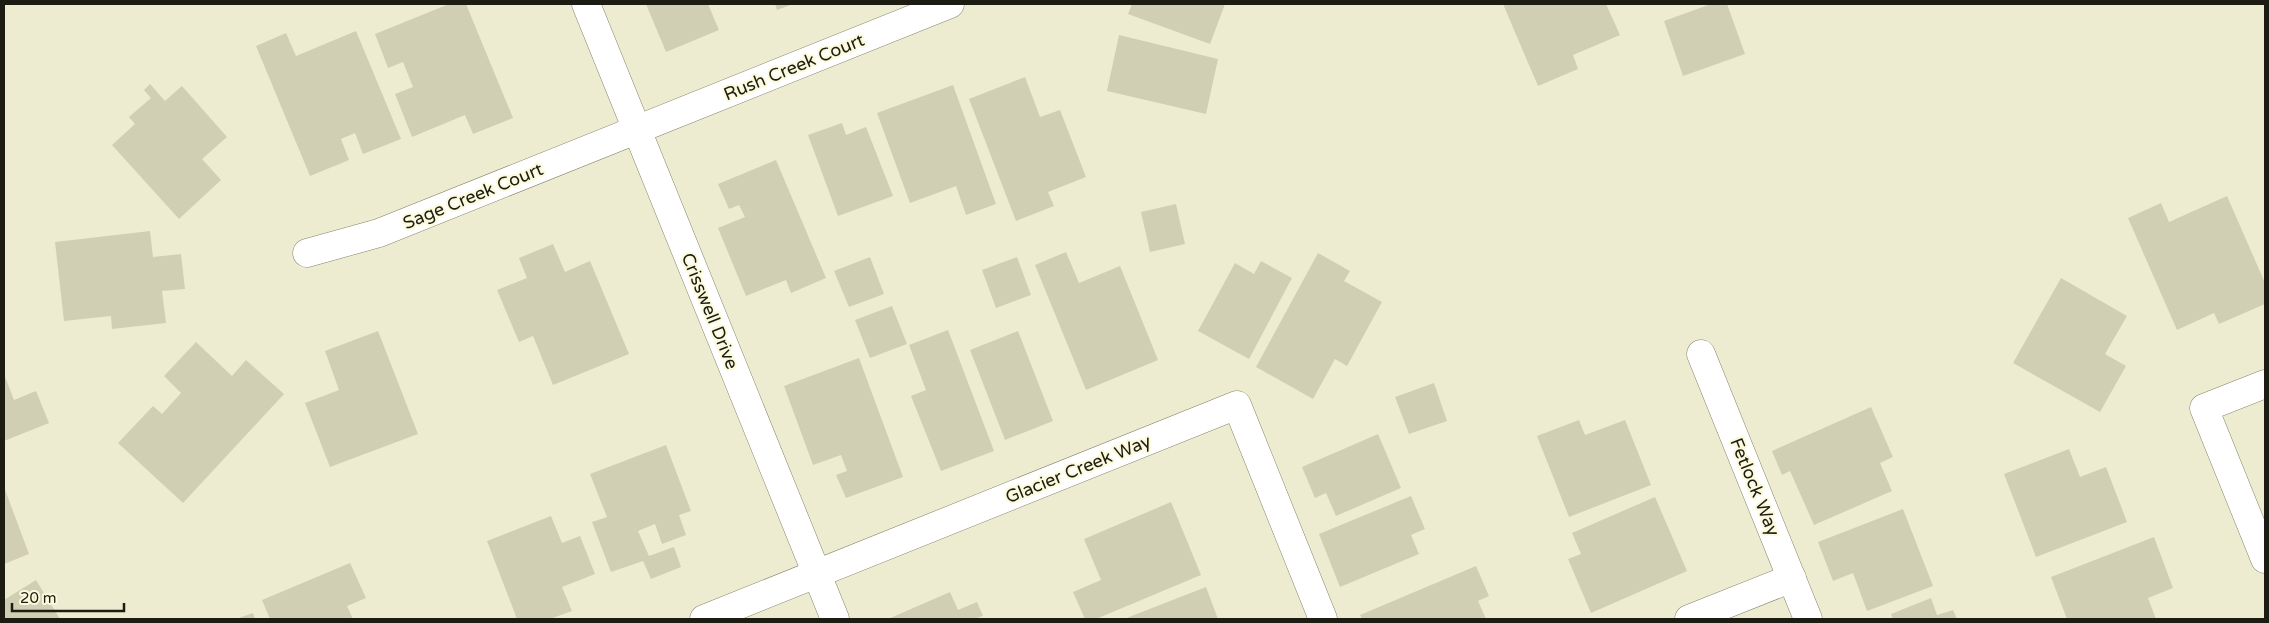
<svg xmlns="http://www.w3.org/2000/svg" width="2269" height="623" viewBox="0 0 2269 623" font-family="'Varela Round',sans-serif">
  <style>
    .building { fill: #d1cfb3 }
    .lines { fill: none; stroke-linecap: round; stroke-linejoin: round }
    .minor-casing { stroke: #87856b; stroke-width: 29 }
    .minor { stroke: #fff; stroke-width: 28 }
    .labels { text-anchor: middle; stroke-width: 4.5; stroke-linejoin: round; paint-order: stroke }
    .street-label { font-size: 18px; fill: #1d1c12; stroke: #fcfadd }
  </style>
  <rect width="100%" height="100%" fill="#eeecd0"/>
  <g class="building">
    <path d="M 449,4 L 466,4 L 513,118 L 473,134 L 465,115 L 412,137 L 395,94 L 413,87 L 403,62 L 388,68 L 375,34 Z"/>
    <path d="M 646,4 L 708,4 L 719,30 L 666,52 Z"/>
    <path d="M 775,4 L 793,4 L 777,10 Z"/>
    <path d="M 1132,4 L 1225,4 L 1210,44 L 1128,14 Z"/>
    <path d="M 1503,4 L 1606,4 L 1620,35 L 1573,55 L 1578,69 L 1538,86 Z"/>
    <path d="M 1711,4 L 1727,4 L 1745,54 L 1683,76 L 1664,21 Z"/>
    <path d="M 356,31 L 401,139 L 363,154 L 355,133 L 341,139 L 349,160 L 310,176 L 256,46 L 286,33 L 296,56 Z"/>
    <path d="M 1119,35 L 1218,59 L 1206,114 L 1107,91 Z"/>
    <path d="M 1025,77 L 1040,117 L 1060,110 L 1086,177 L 1048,192 L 1054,206 L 1016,221 L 969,99 Z"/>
    <path d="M 150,84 L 165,101 L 182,86 L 227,137 L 202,159 L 221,180 L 179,219 L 112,145 L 135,124 L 129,117 L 151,98 L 144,90 Z"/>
    <path d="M 953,85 L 996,204 L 966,215 L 956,186 L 910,203 L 877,113 Z"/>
    <path d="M 842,123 L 846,135 L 866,127 L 893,196 L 838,216 L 808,135 Z"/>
    <path d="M 776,160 L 826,278 L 791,293 L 786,280 L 746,296 L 718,228 L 745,217 L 739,205 L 729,209 L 718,184 Z"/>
    <path d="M 2227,196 L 2265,283 L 2265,304 L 2219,324 L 2214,313 L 2177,330 L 2128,218 L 2161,203 L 2169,222 Z"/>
    <path d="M 1176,204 L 1185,244 L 1150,252 L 1141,212 Z"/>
    <path d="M 150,231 L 153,257 L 181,254 L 185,289 L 162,291 L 166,323 L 112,329 L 111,316 L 64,321 L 55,242 Z"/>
    <path d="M 553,244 L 565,272 L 590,261 L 629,354 L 553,385 L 533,336 L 519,342 L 497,290 L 527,278 L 519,258 Z"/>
    <path d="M 1066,252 L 1079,283 L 1120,266 L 1158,360 L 1086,390 L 1035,265 Z"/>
    <path d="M 1318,253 L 1350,271 L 1344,281 L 1382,302 L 1347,366 L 1335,359 L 1313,399 L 1256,367 Z"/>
    <path d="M 870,257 L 884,294 L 849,307 L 834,271 Z"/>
    <path d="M 1017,257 L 1031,295 L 996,308 L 982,270 Z"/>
    <path d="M 1261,261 L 1292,278 L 1249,359 L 1198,331 L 1235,263 L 1254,274 Z"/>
    <path d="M 2061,278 L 2127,316 L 2105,354 L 2126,366 L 2100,412 L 2013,363 Z"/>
    <path d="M 892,306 L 907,344 L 870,358 L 855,320 Z"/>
    <path d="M 948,330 L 994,451 L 941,471 L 911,396 L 926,390 L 909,345 Z"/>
    <path d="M 378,331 L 418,434 L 330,467 L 305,403 L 339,390 L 325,351 Z"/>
    <path d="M 1018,331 L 1053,421 L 1005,440 L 970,350 Z"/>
    <path d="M 196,342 L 232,376 L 246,360 L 284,394 L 183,503 L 118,443 L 153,406 L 162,414 L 181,393 L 164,376 Z"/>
    <path d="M 859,358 L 903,477 L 846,498 L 836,475 L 847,471 L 841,455 L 813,465 L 784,386 Z"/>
    <path d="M 4,374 L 14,400 L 36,391 L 49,423 L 4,441 Z"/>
    <path d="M 1434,383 L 1447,421 L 1409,434 L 1395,397 Z"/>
    <path d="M 1871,407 L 1893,457 L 1880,463 L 1892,491 L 1814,525 L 1790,471 L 1782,475 L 1772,451 Z"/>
    <path d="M 1579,420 L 1585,435 L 1625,420 L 1651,485 L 1569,517 L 1537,436 Z"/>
    <path d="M 1378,434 L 1401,488 L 1336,516 L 1326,493 L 1315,498 L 1302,467 Z"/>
    <path d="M 666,445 L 691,511 L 679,515 L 686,535 L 662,544 L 655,524 L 638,531 L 649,556 L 674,547 L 681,567 L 651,579 L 643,561 L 611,572 L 592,522 L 607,517 L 590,474 Z"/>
    <path d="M 2069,449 L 2080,477 L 2106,467 L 2127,522 L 2036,557 L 2004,474 Z"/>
    <path d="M 4,487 L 29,554 L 4,564 Z"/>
    <path d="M 1411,496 L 1425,529 L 1411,535 L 1419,554 L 1340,587 L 1319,534 Z"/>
    <path d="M 1655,497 L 1687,571 L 1591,613 L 1568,559 L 1581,554 L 1572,533 Z"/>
    <path d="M 1171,502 L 1201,575 L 1096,619 L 1085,619 L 1073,592 L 1101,580 L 1084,539 Z"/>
    <path d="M 1903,509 L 1933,586 L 1867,611 L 1853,573 L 1833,581 L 1818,542 Z"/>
    <path d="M 551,516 L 562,543 L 580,536 L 595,574 L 562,587 L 572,611 L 550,619 L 517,619 L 487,541 Z"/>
    <path d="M 2154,537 L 2173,588 L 2148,598 L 2156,619 L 2067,619 L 2051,577 Z"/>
    <path d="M 350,563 L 366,598 L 347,606 L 353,619 L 270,619 L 262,600 Z"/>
    <path d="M 1476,566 L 1489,596 L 1478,601 L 1486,619 L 1362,619 L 1360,615 Z"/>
    <path d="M 36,580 L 60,619 L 4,619 L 4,600 Z"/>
    <path d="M 1206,587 L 1218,619 L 1124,619 Z"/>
    <path d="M 950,592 L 958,610 L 977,602 L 983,616 L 974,619 L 888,619 Z"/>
    <path d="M 1931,598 L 1937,615 L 1953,610 L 1957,619 L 1893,619 L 1891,614 Z"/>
    <path d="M 253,613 L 255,619 L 236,619 Z"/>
  </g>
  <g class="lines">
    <defs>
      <g id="minor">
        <path d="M 586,4 L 835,619"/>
        <path d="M 307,253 L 379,233 L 950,4"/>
        <path d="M 1701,354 L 1808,619"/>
        <path d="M 2265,384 L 2204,408 L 2265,559"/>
        <path d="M 704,619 L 1237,405 L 1323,619"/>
        <path d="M 1689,619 L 1792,578"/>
      </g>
    </defs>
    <use href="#minor" class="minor-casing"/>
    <use href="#minor" class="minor"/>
  </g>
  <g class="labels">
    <g class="street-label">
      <text transform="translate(794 67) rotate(-22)" y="6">Rush Creek Court</text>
      <text transform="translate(473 196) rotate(-22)" y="6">Sage Creek Court</text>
      <text transform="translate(710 311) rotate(68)" y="6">Crisswell Drive</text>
      <text transform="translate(1078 469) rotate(-22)" y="6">Glacier Creek Way</text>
      <text transform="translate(1755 487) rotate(68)" y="6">Fetlock Way</text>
    </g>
  </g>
  <rect width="2269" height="623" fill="none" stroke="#1d1c12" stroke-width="10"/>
  <path d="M12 603v8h112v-8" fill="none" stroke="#1d1c12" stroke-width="2.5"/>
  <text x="20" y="603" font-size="15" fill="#1d1c12" stroke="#fcfadd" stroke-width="4" paint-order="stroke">20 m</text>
</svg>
